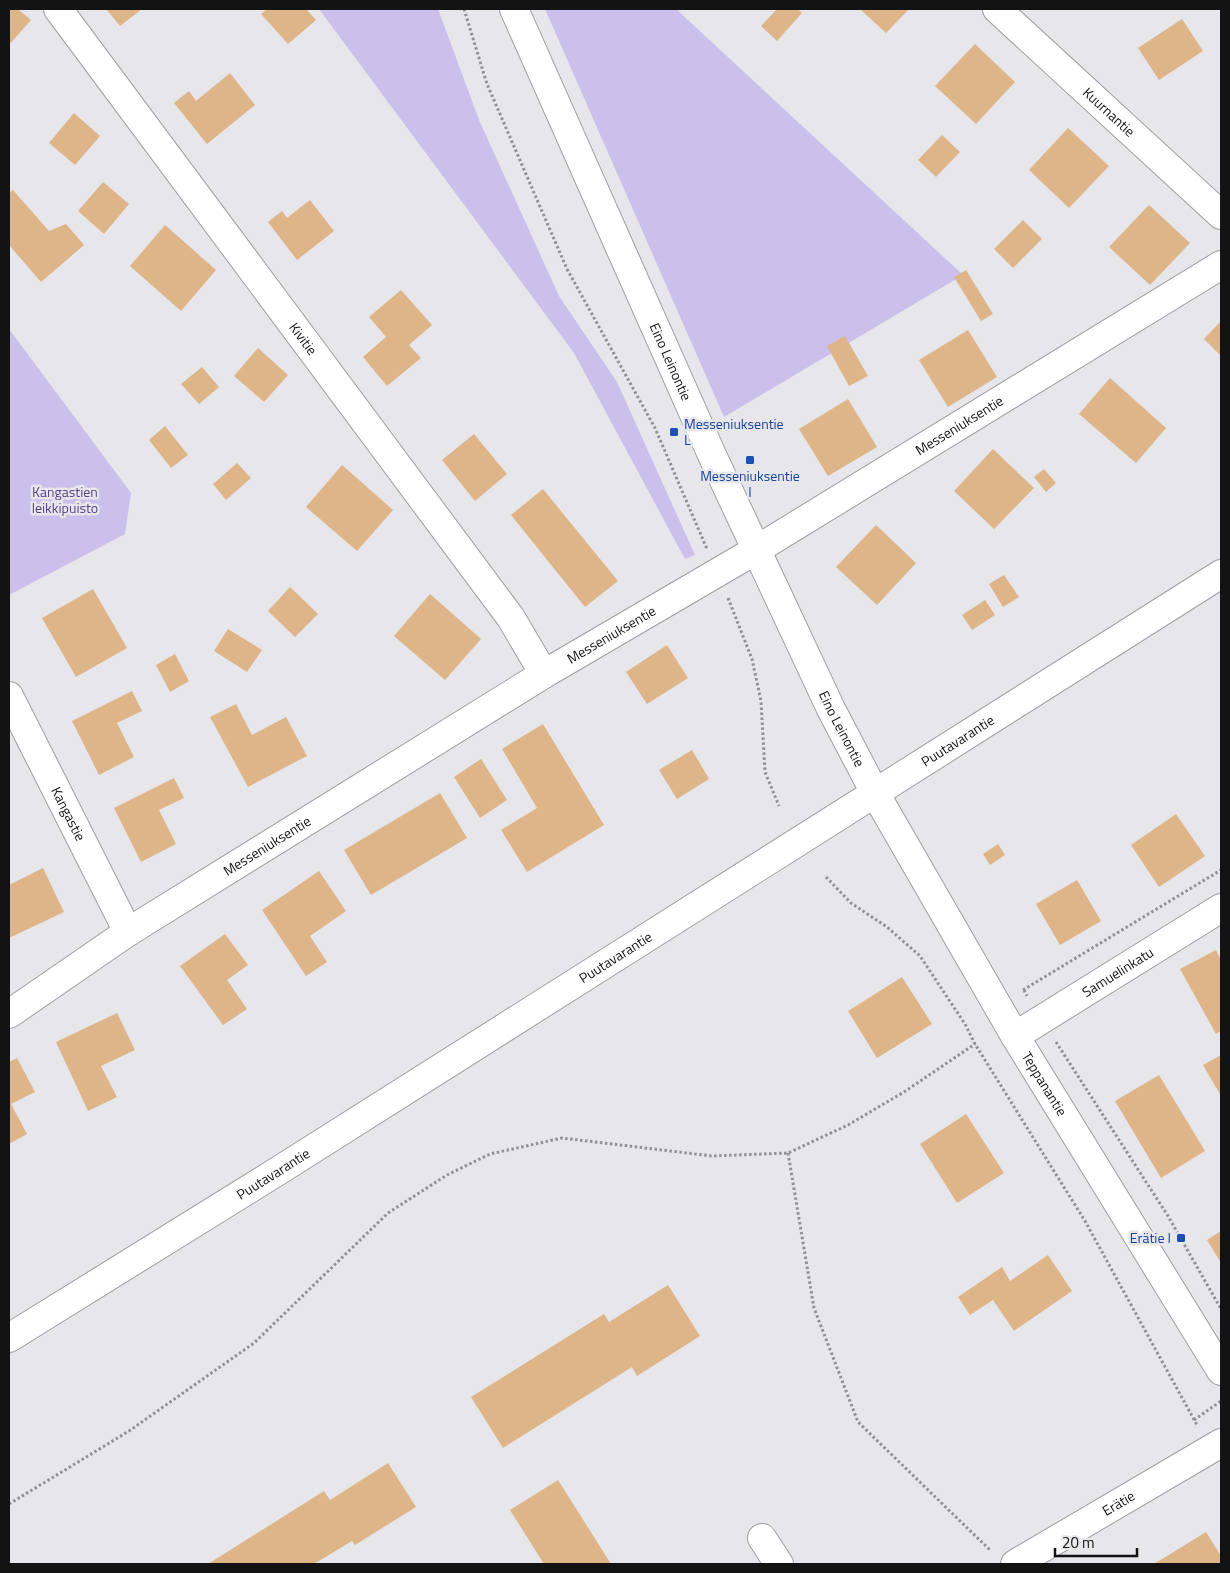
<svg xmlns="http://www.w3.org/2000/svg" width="1230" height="1573" viewBox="0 0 1230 1573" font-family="'Titillium Web',sans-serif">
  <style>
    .green { fill: #cbbfeb }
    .building { fill: #deb589 }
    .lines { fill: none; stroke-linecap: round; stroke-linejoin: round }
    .minor-casing { stroke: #9e9da1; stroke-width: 30 }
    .major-casing { stroke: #9e9da1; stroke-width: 30 }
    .path { stroke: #919094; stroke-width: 3; stroke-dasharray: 2.5 2.5; stroke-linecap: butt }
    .minor { stroke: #fff; stroke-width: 28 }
    .major { stroke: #fff; stroke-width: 28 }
    .transit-dot { fill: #1a4fb4; stroke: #e7e6eb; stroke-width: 2 }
    .labels { text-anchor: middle; stroke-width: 5; stroke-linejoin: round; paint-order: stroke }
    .street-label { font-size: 14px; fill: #131314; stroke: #e7e6eb }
    .transit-label { font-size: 14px; fill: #164399; stroke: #e7e6eb; text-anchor: start }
    .park-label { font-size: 14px; fill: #5a4586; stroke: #e7e6eb }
  </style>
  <rect width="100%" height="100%" fill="#e7e6eb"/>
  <g class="green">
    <path d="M 319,9 L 438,9 L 479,120 L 559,296 L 617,382 L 695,555 L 685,559 L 574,353 Z"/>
    <path d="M 545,9 L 676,9 L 963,275 L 724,417 Z"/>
    <path d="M 9,329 L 131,493 L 125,534 L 9,595 Z"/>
  </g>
  <g class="building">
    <path d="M 9,9 L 18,9 L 31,20 L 9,45 Z"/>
    <path d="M 106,9 L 142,9 L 120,26 Z"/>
    <path d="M 267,9 L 306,9 L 316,20 L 288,44 L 261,14 Z"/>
    <path d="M 777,9 L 798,9 L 802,13 L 777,41 L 761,26 Z"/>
    <path d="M 860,9 L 909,9 L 886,33 Z"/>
    <path d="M 1182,19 L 1203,51 L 1159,80 L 1138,48 Z"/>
    <path d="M 975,44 L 1015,82 L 976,124 L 935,86 Z"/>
    <path d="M 230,73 L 255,105 L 207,144 L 174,103 L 189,91 L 196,101 Z"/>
    <path d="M 74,113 L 100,136 L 75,165 L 49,143 Z"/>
    <path d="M 1068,128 L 1109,166 L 1069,208 L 1029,170 Z"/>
    <path d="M 942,135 L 960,152 L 936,177 L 918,160 Z"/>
    <path d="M 103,182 L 129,204 L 104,234 L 78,211 Z"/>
    <path d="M 13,190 L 49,231 L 66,224 L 84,245 L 41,282 L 9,245 L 9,193 Z"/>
    <path d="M 310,200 L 334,231 L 297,260 L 268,222 L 282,211 L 287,218 Z"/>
    <path d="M 1149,205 L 1190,243 L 1150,285 L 1109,247 Z"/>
    <path d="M 1023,220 L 1042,239 L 1013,268 L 994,249 Z"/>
    <path d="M 165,225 L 216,270 L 181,311 L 130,266 Z"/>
    <path d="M 966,270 L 993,314 L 981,321 L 954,277 Z"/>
    <path d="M 401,290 L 432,325 L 409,345 L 421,358 L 387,386 L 363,357 L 386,337 L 369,317 Z"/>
    <path d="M 1221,321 L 1221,356 L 1204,339 Z"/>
    <path d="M 968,330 L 997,377 L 948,407 L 919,360 Z"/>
    <path d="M 845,336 L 868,376 L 849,386 L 827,346 Z"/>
    <path d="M 258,348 L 288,375 L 264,402 L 234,376 Z"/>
    <path d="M 202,367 L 219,387 L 199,404 L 181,384 Z"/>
    <path d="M 1110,378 L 1166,428 L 1136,463 L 1079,414 Z"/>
    <path d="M 848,399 L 877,447 L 828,476 L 799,429 Z"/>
    <path d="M 165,426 L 188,455 L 171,468 L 149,440 Z"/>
    <path d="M 474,434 L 507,474 L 475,501 L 442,460 Z"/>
    <path d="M 993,449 L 1034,488 L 994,529 L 954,491 Z"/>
    <path d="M 237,463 L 251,478 L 226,500 L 213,484 Z"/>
    <path d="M 342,465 L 393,510 L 357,551 L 306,507 Z"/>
    <path d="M 1044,469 L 1056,483 L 1046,492 L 1034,477 Z"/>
    <path d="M 543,489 L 618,581 L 585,607 L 511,515 Z"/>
    <path d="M 876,525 L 916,563 L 877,605 L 836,567 Z"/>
    <path d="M 1004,575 L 1019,597 L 1003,607 L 989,584 Z"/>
    <path d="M 290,587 L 318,614 L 295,637 L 268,611 Z"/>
    <path d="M 93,589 L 127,648 L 76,677 L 42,618 Z"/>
    <path d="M 430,594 L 481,639 L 445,680 L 394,636 Z"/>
    <path d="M 985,600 L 995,615 L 972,630 L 962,615 Z"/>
    <path d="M 228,629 L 262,650 L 247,672 L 214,651 Z"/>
    <path d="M 667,645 L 688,678 L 647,704 L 626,672 Z"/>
    <path d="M 175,654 L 189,681 L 170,692 L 156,665 Z"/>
    <path d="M 132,691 L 142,711 L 117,723 L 134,757 L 99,775 L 72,721 Z"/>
    <path d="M 236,704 L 252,735 L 286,717 L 307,756 L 248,787 L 210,717 Z"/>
    <path d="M 543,724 L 604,825 L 527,872 L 501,830 L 537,808 L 502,749 Z"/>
    <path d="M 692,750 L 709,779 L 677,799 L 659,770 Z"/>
    <path d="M 481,759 L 507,800 L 480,818 L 454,777 Z"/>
    <path d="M 174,778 L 184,798 L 159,810 L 176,844 L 141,862 L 114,808 Z"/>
    <path d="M 440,793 L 467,838 L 371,895 L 344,850 Z"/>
    <path d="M 1176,814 L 1205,856 L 1159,887 L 1131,845 Z"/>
    <path d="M 998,844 L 1005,855 L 990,865 L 983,854 Z"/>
    <path d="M 43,868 L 64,912 L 9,938 L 9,885 Z"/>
    <path d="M 319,871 L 346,911 L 310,936 L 327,962 L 306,976 L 262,910 Z"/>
    <path d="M 1077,880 L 1101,921 L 1060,945 L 1036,904 Z"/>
    <path d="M 225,934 L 248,965 L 227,980 L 247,1009 L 223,1025 L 180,966 Z"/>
    <path d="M 1216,950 L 1221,960 L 1221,1031 L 1216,1034 L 1180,969 Z"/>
    <path d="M 902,977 L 932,1024 L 877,1058 L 848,1011 Z"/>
    <path d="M 117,1013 L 135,1050 L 101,1066 L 117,1097 L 88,1111 L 56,1042 Z"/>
    <path d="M 1221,1055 L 1221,1096 L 1203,1065 Z"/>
    <path d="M 17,1058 L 35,1092 L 11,1104 L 27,1134 L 9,1144 L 9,1062 Z"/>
    <path d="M 1159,1075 L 1205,1151 L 1161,1178 L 1115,1101 Z"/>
    <path d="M 966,1114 L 1004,1173 L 957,1203 L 920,1144 Z"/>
    <path d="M 1221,1231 L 1221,1263 L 1207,1240 Z"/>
    <path d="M 1048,1255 L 1072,1291 L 1014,1331 L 993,1300 L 970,1315 L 958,1297 L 1002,1267 L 1010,1281 Z"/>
    <path d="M 668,1285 L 700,1336 L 637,1376 L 632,1367 L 503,1448 L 471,1397 L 604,1314 L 609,1322 Z"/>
    <path d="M 388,1463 L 416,1507 L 355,1545 L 352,1541 L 314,1564 L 208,1564 L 324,1491 L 330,1500 Z"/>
    <path d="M 558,1480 L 611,1564 L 544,1564 L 510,1510 Z"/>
    <path d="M 1206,1532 L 1221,1556 L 1221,1564 L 1154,1564 Z"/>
  </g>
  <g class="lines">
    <defs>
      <g id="minor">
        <path id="s1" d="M 58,9 L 511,618 L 544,674"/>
        <path id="s2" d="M 514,9 L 712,455 L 831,709 L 875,793 L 1015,1036 L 1221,1371"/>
        <path id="s3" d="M 997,9 L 1221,215"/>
        <path id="s4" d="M 9,696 L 128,932"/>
        <path id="s5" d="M 9,1014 L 128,932 L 544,674 L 756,550 L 1221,265"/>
        <path id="s6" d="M 1015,1036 L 1221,908"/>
        <path d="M 762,1538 L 779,1564"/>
        <path id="s7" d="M 1015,1564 L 1221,1443"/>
      </g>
      <g id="major">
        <path id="s8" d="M 9,1338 L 278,1171 L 1221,574"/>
      </g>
    </defs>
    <use href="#minor" class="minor-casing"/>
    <use href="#major" class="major-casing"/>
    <g class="path">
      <path d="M 464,9 L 487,84 L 567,269 L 655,428 L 707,549"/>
      <path d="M 728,598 L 752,659 L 761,701 L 765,772 L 779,806"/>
      <path d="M 826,877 L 851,903 L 887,927 L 920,956 L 965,1024 L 975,1044 L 1085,1221 L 1197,1425"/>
      <path d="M 1023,990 L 1221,870"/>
      <path d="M 1024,990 L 1027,996"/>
      <path d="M 1056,1042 L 1168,1216 L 1221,1309"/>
      <path d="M 788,1153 L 814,1308 L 858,1422 L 991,1551"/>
      <path d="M 1194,1420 L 1221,1401"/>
      <path d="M 9,1504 L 129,1431 L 254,1343 L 388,1213 L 447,1175 L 490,1154 L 562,1138 L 712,1156 L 788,1153 L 848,1125 L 904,1092 L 975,1044"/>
    </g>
    <use href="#minor" class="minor"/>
    <use href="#major" class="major"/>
  </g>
  <g class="transit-dot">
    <rect x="669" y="427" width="10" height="10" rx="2.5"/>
    <rect x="745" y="455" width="10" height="10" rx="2.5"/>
    <rect x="1176" y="1233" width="10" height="10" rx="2.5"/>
  </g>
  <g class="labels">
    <g class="street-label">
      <text dy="5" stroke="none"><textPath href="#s3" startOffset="152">Kuurnantie</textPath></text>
      <text dy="5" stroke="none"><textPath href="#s1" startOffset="411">Kivitie</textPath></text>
      <text dy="5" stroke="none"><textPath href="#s2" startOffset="386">Eino Leinontie</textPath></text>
      <text dy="5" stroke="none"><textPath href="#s5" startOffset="1118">Messeniuksentie</textPath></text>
      <text dy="5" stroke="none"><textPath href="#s5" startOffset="712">Messeniuksentie</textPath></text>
      <text dy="5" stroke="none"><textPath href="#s2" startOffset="791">Eino Leinontie</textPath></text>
      <text dy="5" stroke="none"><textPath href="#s8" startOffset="1121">Puutavarantie</textPath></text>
      <text dy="5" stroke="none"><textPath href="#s4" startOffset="132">Kangastie</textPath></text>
      <text dy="5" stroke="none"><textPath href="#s5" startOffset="308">Messeniuksentie</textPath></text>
      <text dy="5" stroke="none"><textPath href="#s8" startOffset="716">Puutavarantie</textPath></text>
      <text dy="5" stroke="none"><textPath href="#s6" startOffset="121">Samuelinkatu</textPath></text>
      <text dy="5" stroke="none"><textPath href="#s2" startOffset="1200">Teppanantie</textPath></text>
      <text dy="5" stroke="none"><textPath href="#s8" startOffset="311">Puutavarantie</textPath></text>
      <text dy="5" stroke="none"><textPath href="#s7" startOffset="120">Erätie</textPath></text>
    </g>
    <g class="transit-label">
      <text x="684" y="429">Messeniuksentie<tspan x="684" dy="16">L</tspan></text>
      <text x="750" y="481" text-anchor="middle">Messeniuksentie<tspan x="750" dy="16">I</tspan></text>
      <text x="1171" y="1243" text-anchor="end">Erätie I</text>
    </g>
    <g class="park-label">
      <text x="65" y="497">Kangastien<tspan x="65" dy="16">leikkipuisto</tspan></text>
    </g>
  </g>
  <rect width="1230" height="1573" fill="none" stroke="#131314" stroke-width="20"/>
  <path d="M1055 1548v8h82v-8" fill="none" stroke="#131314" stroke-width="2.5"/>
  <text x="1062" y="1548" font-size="15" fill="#131314" stroke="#e7e6eb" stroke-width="4" paint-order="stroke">20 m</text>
</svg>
